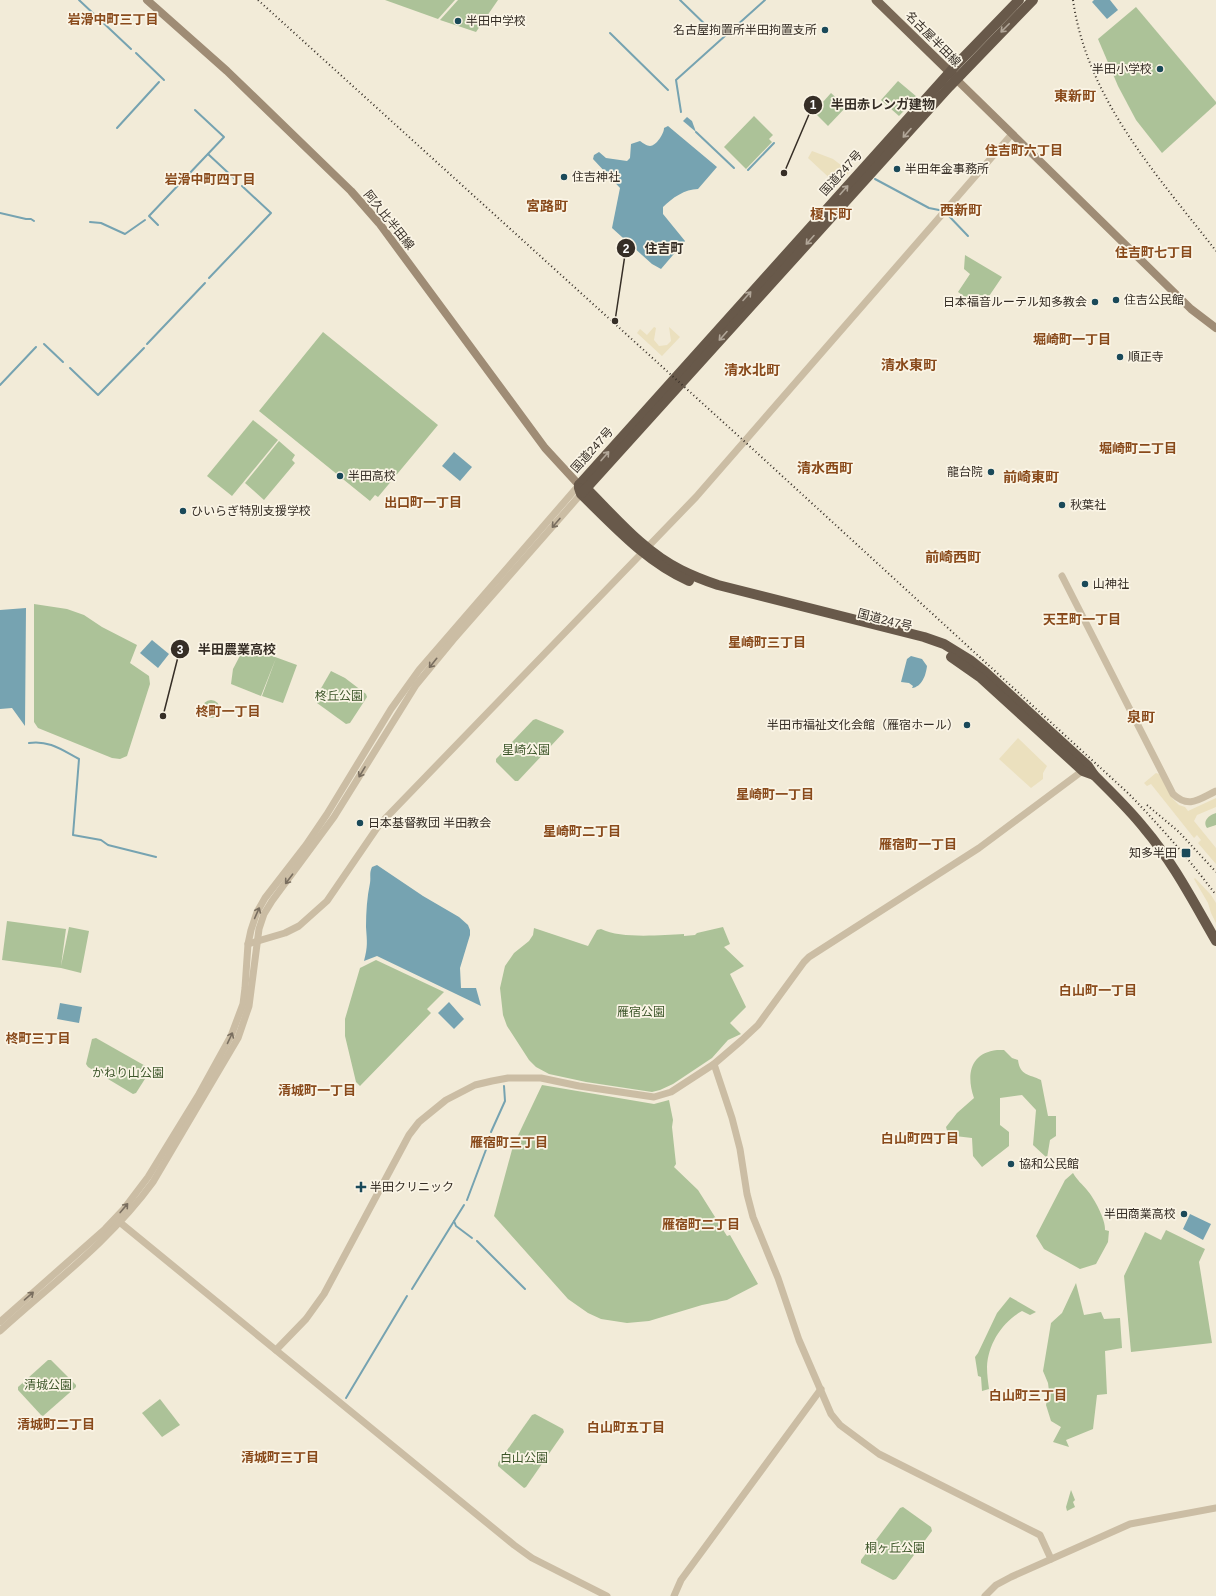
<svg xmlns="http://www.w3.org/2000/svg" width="1216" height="1596" viewBox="0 0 1216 1596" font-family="Helvetica,'Noto Sans JP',sans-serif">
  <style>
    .green { fill: #acc298 }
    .plaza { fill: #ebe0be }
    .water { fill: #76a3b1 }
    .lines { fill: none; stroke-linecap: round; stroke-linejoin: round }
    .stream { stroke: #76a3b1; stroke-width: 2 }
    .tertiary { stroke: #cbbda4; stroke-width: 7 }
    .secondary { stroke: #9f8c75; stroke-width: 8 }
    .primary { stroke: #796856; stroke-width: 9 }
    .trunk { stroke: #68594a; stroke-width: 10 }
    .rail { stroke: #362e26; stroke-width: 2; stroke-dasharray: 1 3; stroke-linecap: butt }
    .oneway { stroke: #b1a698 }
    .oneway2 { stroke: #796e5f }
    .poi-dot { fill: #1a4959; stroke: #faf4e5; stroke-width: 1.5 }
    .labels { text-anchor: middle; stroke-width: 3.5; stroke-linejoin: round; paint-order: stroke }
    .poi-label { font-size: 12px; fill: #362e26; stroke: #faf4e5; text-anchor: start }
    .street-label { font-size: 12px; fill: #362e26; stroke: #faf4e5 }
    .park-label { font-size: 12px; fill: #3c5529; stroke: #faf4e5 }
    .neighbourhood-label { font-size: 13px; font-weight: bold; fill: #894a1b; stroke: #faf4e5 }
    .quarter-label { font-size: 14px; font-weight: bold; fill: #894a1b; stroke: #faf4e5 }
    .leader { fill: none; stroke: #362e26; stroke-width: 1.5 }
    .callout-dot { fill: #362e26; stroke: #faf4e5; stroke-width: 1.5 }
    .mark-label { font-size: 12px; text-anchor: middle; font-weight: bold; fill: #fff }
    .callout-label { font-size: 13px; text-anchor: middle; font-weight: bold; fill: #362e26; stroke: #faf4e5; stroke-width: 3.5; stroke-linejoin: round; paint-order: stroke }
  </style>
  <rect width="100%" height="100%" fill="#f2ebd8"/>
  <g class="green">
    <path d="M 385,0 L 455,0 L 438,19 Z"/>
    <path d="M 458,0 L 498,0 L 476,32 L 440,20 Z"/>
    <path d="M 1136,7 L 1216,102 L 1216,104 L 1162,153 L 1136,120 L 1118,86 L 1098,39 Z"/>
    <path d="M 898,81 L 917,97 L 899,116 L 881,100 Z"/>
    <path d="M 831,93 L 846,107 L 828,126 L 814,112 Z"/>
    <path d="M 754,116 L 773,135 L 769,139 L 772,142 L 746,169 L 724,147 Z"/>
    <path d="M 965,255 L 1002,277 L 981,308 L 958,292 L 970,274 L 964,269 Z"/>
    <path d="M 323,332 L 438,425 L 378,497 L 375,495 L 370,501 L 259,411 Z"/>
    <path d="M 253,420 L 278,440 L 232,496 L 207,476 Z"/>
    <path d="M 279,441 L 295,455 L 292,460 L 295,463 L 264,500 L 245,483 Z"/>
    <path d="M 34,604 L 67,609 L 84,615 L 102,627 L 137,645 L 130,663 L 149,676 L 150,684 L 127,756 L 120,759 L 112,758 L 38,728 L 34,722 Z"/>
    <path d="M 245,646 L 297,665 L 283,703 L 262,696 L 276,658 L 261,696 L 231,684 L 233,669 Z"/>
    <path d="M 331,671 L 345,678 L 366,694 L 367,697 L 350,723 L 346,724 L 317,703 L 316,697 Z"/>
    <circle cx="211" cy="709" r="9"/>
    <path d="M 536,719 L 563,730 L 564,732 L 518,781 L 515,781 L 496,762 L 496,759 L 533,720 Z"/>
    <path d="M 1216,813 L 1216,825 L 1207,828 C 1202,821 1209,815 1216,813 Z"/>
    <path d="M 7,921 L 66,929 L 61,966 L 69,927 L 89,931 L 81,973 L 61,968 L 2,960 Z"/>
    <path d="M 723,927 L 730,944 L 724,947 L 744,966 L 730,974 L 746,1007 L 730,1023 L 741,1034 L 728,1040 L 712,1058 L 673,1084 L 660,1090 L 652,1092 L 586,1082 L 549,1074 L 536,1067 L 529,1060 L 507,1026 L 503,1015 L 500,988 L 505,966 L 514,953 L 529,941 L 533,935 L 534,928 L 588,946 L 597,930 L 601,929 C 621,939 661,935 684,934 L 684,936 L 695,935 L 697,933 Z"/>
    <path d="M 376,960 L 444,992 L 427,1009 L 431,1013 L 360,1086 L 356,1082 L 345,1036 L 345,1019 L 360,968 Z"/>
    <path d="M 96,1038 L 149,1068 L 150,1071 L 136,1093 L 133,1094 L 88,1067 L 86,1064 L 92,1039 Z"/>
    <path d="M 997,1050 L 1004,1050 L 1012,1058 L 1018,1060 C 1020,1076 1029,1074 1041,1080 L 1048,1116 L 1056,1116 L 1056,1136 L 1050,1140 L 1047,1158 L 1033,1145 L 1036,1110 L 1022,1095 L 1000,1098 L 1000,1125 L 1009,1132 L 1009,1146 L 982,1167 L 973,1156 L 972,1138 L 955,1136 L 948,1134 L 946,1127 L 957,1113 L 974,1098 C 966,1075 970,1053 997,1050 Z"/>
    <path d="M 542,1085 L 654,1104 L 669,1100 L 673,1120 L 672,1127 L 676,1164 L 674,1167 L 698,1190 L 727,1236 L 730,1235 L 758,1284 L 727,1300 L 702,1305 L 649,1321 L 627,1323 L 601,1319 L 588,1313 L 568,1299 L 494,1216 L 513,1146 Z"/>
    <path d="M 1073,1173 C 1077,1180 1082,1184 1087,1190 C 1094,1198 1106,1220 1105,1230 L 1109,1231 L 1108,1242 L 1096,1264 L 1080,1269 L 1044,1249 L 1036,1236 L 1065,1180 Z"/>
    <path d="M 1166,1230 L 1205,1249 L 1199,1262 L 1212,1343 L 1131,1352 L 1124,1276 L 1145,1232 L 1161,1240 Z"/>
    <path d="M 1076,1283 L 1084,1315 L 1101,1312 L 1104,1319 L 1120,1318 L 1122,1348 L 1105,1351 L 1107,1394 L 1097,1395 L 1093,1429 L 1066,1440 L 1069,1447 L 1053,1442 L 1061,1427 L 1051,1421 L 1046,1405 L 1049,1391 L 1048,1383 L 1043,1371 L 1051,1323 L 1062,1313 Z"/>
    <path d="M 1010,1297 L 1036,1312 L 1030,1315 L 1022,1311 C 1002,1322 988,1344 987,1367 C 987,1374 988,1382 989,1389 L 982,1391 L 981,1377 L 978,1376 L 975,1357 L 978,1353 L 997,1313 Z"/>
    <path d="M 48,1360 L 51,1360 L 76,1385 L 76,1387 L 43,1416 L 41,1415 L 18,1390 L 18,1387 Z"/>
    <path d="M 160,1399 L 180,1425 L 162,1437 L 142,1413 Z"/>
    <path d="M 535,1414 L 563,1429 L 564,1432 L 526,1487 L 524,1488 L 498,1466 L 498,1463 L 532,1415 Z"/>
    <path d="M 1071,1490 L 1075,1500 L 1073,1502 L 1075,1507 L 1067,1511 L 1066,1507 Z"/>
    <path d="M 903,1507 L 931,1527 L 932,1531 L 896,1579 L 893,1580 L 861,1563 L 861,1560 L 900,1508 Z"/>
  </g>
  <g class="plaza">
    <path d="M 812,151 L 833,159 L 850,172 L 837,185 L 808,158 Z"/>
    <path d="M 654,327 L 656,328 L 654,340 L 659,346 L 667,345 L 671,341 L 669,327 L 680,337 L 662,356 L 637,333 L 640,329 L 647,335 Z"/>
    <path d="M 1018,738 L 1047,766 L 1043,773 L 1043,779 L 1031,788 L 999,759 Z"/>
    <path d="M 1156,773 L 1159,774 L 1173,799 L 1179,805 L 1185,807 L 1188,811 L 1216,798 L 1216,807 L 1197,815 L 1194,821 L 1216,848 L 1216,864 L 1198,843 L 1201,840 L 1197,835 L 1194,838 L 1151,784 L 1147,786 L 1144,783 Z"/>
    <path d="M 1195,878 L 1211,895 L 1216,903 L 1216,923 L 1211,913 L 1208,903 L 1194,879 Z"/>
  </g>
  <g class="water">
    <path d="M 1094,0 L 1110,0 L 1118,10 L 1107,19 L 1092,2 Z"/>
    <path d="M 687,117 L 692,121 L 696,132 L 683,121 Z"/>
    <path d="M 668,126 L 717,167 L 698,189 C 685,189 672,198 663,207 L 663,214 L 685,241 L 661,269 L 652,264 L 612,228 L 620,188 L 593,159 L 594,155 L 599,152 L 606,158 L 627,161 L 630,158 L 631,144 L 640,141 C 643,143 647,146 650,146 C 656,146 664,134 664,128 Z"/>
    <path d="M 454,452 L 472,467 L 460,481 L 442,466 Z"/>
    <path d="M 26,608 L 25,726 L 12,708 L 0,709 L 0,610 Z"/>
    <path d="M 152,640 L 169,654 L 158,668 L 140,653 Z"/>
    <path d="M 911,656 L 922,659 L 927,666 C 926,675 922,687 912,688 L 913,686 L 909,683 L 901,682 L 907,659 Z"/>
    <path d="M 377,865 L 423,896 L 459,917 L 468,925 L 470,930 L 470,935 L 460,968 L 461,988 L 476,988 L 481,1006 L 377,956 L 364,961 C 368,946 367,942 366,927 C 366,912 367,897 370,883 C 371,877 369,873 372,867 Z"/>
    <path d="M 449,1002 L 464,1019 L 454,1029 L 438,1013 Z"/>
    <path d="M 60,1003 L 82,1007 L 79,1023 L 57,1019 Z"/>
    <path d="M 1190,1214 L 1211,1224 L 1203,1240 L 1183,1229 Z"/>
  </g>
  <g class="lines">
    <g class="stream">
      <path d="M 79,0 L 131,49"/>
      <path d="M 680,0 L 716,35"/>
      <path d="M 610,33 L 668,90"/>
      <path d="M 136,53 L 164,80"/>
      <path d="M 681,112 L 676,80 L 765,0"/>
      <path d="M 117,128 L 159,82"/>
      <path d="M 696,132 L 734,168"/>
      <path d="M 208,154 L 237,181"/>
      <path d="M 748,170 L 774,143"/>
      <path d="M 875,179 L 929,208 L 939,210"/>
      <path d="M 0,213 L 26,219 L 31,219 L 34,221"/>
      <path d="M 947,214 L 968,236"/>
      <path d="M 90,222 L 101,223 L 125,234 L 145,220"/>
      <path d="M 158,225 L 149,216 L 224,137 L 195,110"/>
      <path d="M 209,278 L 271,213 L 242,186"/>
      <path d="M 44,344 L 63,362"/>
      <path d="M 147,344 L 205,283"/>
      <path d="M 70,368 L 98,395 L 144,348"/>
      <path d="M 0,385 L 36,347"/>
      <path d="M 29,743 C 49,740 62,750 79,759 L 73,835 L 101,840 L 108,845 L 156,857"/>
      <path d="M 491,1132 L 505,1101 L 504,1086"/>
      <path d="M 467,1200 L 490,1139"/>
      <path d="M 454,1221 L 456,1226 L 472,1238"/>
      <path d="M 477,1241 L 525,1289"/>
      <path d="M 412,1289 L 464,1205"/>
      <path d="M 346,1398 L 407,1296"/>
    </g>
    <g class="tertiary">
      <path d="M 1062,576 L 1173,794 C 1189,809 1199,799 1216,791"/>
      <path d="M 248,944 L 285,933 L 299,926 L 327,901 L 379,825 L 696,497 L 1012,134"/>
      <path d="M 714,1064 L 732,1118 L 740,1149 L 747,1194 L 753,1217 L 778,1278 L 799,1340 L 831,1414 L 840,1425 L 879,1454 L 1040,1535 L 1051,1559"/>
      <path d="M 117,1220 L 514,1545 L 532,1558 L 607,1596"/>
      <path d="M 0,1322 L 105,1229 L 123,1210 L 148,1177 L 199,1094 L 231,1036 L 243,1004 L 245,988 L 248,944 L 251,930 L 257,912 L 265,898 L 306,845 L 327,814 L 391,709 L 419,670 L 579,485"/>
      <path d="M 0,1331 C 53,1283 111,1240 153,1182 L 238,1038 L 249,1006 L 259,929 L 264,914 L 272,901 L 334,817 L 416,685 L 453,640 L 581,494"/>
      <path d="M 276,1350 L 306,1319 L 324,1294 L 409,1135 L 419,1122 L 446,1100 L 475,1085 L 492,1081 L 508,1078 L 541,1078 L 579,1086 L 654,1097 L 671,1092 L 714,1064 L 742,1040 L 758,1025 L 804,962 L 809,957 L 979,848 L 1085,769"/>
      <path d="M 674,1596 L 681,1580 L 821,1389"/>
      <path d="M 985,1596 L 996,1585 L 1011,1577 L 1130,1524 L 1216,1508"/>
    </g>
    <g class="secondary">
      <path d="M 147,0 L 227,71 L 351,191 L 379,223 L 545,448 L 579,485"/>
      <path d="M 956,79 L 1191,309 L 1216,328"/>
    </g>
    <path class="primary" d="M 876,0 L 954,76"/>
    <g class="trunk">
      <path d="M 579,485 L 586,488 C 615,517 644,552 681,570 C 693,576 706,581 718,585 L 924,637 L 944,644 L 970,660 L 985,672 L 1088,766 L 1094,775 C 1111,792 1129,809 1144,828 C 1173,862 1194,903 1216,941"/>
      <path d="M 579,485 L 958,63 L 1019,0"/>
      <path d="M 579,488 L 581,494 C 614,526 646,562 689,581"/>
      <path d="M 582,493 L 949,87 L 1033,0"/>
      <path d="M 951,657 L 981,678 L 1083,771 L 1094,775"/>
    </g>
    <g class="rail">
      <path d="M 258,0 L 744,441 L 1129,794 C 1160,826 1189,859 1216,895"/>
      <path d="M 1073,0 C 1087,99 1157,175 1216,251"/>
      <path d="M 1147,805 L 1179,832 L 1216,872"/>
    </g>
  </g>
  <defs><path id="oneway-shaft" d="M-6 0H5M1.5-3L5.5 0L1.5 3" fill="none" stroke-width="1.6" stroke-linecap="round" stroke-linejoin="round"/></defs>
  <g class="oneway">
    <use href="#oneway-shaft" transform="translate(1005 28) rotate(135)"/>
    <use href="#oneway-shaft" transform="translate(907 133) rotate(132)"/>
    <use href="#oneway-shaft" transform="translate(844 190) rotate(-48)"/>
    <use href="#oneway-shaft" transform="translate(810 240) rotate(132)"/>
    <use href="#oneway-shaft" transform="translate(747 296) rotate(-48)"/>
    <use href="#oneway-shaft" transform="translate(723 336) rotate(132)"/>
    <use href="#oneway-shaft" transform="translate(605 456) rotate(-49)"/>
  </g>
  <g class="oneway2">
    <use href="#oneway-shaft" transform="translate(556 523) rotate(131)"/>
    <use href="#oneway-shaft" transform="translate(433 663) rotate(129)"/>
    <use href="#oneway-shaft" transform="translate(362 772) rotate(121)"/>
    <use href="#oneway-shaft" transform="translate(289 879) rotate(127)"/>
    <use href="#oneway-shaft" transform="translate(257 913) rotate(-66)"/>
    <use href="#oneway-shaft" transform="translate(230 1038) rotate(-65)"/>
    <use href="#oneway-shaft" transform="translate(124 1208) rotate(-50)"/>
    <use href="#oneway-shaft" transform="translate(29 1296) rotate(-41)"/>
  </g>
  <g class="poi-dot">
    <circle cx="458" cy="21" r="4"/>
    <circle cx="825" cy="30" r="4"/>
    <circle cx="1160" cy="69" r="4"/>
    <circle cx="897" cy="169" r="4"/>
    <circle cx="564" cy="177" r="4"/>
    <circle cx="1116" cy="300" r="4"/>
    <circle cx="1095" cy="302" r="4"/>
    <circle cx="1120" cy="357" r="4"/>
    <circle cx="991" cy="472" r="4"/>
    <circle cx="340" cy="476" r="4"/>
    <circle cx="1062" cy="505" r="4"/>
    <circle cx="183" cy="511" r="4"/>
    <circle cx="1085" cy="584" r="4"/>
    <circle cx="967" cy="725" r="4"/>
    <circle cx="360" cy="823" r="4"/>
    <rect x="1181" y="848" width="10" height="10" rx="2"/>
    <circle cx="1011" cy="1164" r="4"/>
    <path d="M359 1181h4v4h4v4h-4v4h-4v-4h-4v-4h4z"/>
    <circle cx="1184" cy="1214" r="4"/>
  </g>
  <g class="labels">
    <g class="poi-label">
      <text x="466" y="25">半田中学校</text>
      <text x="817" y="34" text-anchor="end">名古屋拘置所半田拘置支所</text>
      <text x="1152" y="73" text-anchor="end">半田小学校</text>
      <text x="905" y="173">半田年金事務所</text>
      <text x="572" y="181">住吉神社</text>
      <text x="1124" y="304">住吉公民館</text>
      <text x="1087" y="306" text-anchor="end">日本福音ルーテル知多教会</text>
      <text x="1128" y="361">順正寺</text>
      <text x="983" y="476" text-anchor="end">龍台院</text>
      <text x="348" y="480">半田高校</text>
      <text x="1070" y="509">秋葉社</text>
      <text x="191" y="515">ひいらぎ特別支援学校</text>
      <text x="1093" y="588">山神社</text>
      <text x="959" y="729" text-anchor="end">半田市福祉文化会館（雁宿ホール）</text>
      <text x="368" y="827">日本基督教団 半田教会</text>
      <text x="1177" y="857" text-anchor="end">知多半田</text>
      <text x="1019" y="1168">協和公民館</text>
      <text x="370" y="1191">半田クリニック</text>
      <text x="1176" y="1218" text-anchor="end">半田商業高校</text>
    </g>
    <g class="street-label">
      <text transform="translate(933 39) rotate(45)" y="4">名古屋半田線</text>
      <text transform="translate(841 173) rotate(-48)" y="4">国道247号</text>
      <text transform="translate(389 220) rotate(51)" y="4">阿久比半田線</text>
      <text transform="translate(592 450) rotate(-48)" y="4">国道247号</text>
      <text transform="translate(885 620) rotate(14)" y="4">国道247号</text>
    </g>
    <g class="park-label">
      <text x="339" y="700">柊丘公園</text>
      <text x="526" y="754">星崎公園</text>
      <text x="641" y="1016">雁宿公園</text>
      <text x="128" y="1077">かねり山公園</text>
      <text x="48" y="1389">清城公園</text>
      <text x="524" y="1462">白山公園</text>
      <text x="895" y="1552">桐ヶ丘公園</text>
    </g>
    <g class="neighbourhood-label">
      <text x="113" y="24">岩滑中町三丁目</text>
      <text x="1024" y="155">住吉町六丁目</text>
      <text x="210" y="184">岩滑中町四丁目</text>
      <text x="1154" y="257">住吉町七丁目</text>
      <text x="1072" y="344">堀崎町一丁目</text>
      <text x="1138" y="453">堀崎町二丁目</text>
      <text x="423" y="507">出口町一丁目</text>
      <text x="1082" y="624">天王町一丁目</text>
      <text x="767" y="647">星崎町三丁目</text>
      <text x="228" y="716">柊町一丁目</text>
      <text x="775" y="799">星崎町一丁目</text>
      <text x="582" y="836">星崎町二丁目</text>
      <text x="918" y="849">雁宿町一丁目</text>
      <text x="1098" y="995">白山町一丁目</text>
      <text x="38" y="1043">柊町三丁目</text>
      <text x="317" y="1095">清城町一丁目</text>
      <text x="920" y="1143">白山町四丁目</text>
      <text x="509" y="1147">雁宿町三丁目</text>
      <text x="701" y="1229">雁宿町二丁目</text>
      <text x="1028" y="1400">白山町三丁目</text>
      <text x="56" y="1429">清城町二丁目</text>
      <text x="626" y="1432">白山町五丁目</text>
      <text x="280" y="1462">清城町三丁目</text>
    </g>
    <g class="quarter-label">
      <text x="1075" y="101">東新町</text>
      <text x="547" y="211">宮路町</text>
      <text x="961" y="215">西新町</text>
      <text x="831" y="219">榎下町</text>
      <text x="909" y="370">清水東町</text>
      <text x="752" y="375">清水北町</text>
      <text x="825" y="473">清水西町</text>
      <text x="1031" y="482">前崎東町</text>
      <text x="953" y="562">前崎西町</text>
      <text x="1141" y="722">泉町</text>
    </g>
  </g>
  <path class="leader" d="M784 173L813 105M615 321L626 248M163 716L180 649"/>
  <g class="callout-dot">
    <circle cx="784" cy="173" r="4"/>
    <circle cx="615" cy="321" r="4"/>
    <circle cx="163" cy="716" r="4"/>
    <circle cx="813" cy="105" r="10"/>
    <circle cx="626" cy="248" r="10"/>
    <circle cx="180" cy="649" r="10"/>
  </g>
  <g class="mark-label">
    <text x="813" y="109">1</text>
    <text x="626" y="253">2</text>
    <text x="180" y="654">3</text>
  </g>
  <g class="callout-label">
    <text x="883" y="109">半田赤レンガ建物</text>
    <text x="664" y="253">住吉町</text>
    <text x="237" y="654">半田農業高校</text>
  </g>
</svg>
